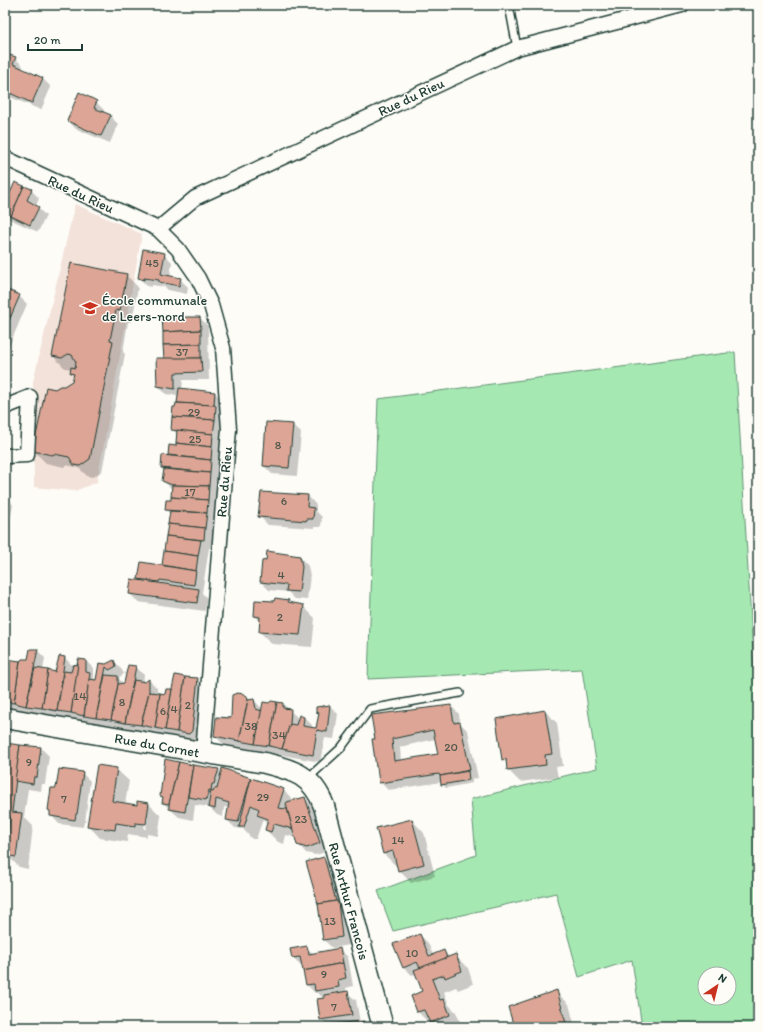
<svg xmlns="http://www.w3.org/2000/svg" width="763" height="1032" viewBox="0 0 763 1032" font-family="Itim,sans-serif">
  <style>
    .built { fill: #f3e2da }
    .green { fill: #a6e8b2; stroke: #629273; fill-rule: evenodd }
    .shadow { fill: #0003; fill-rule: evenodd }
    .building { fill: #dda595; stroke: #1f3d34; fill-rule: evenodd }
    .lines { fill: none; stroke-linecap: round; stroke-linejoin: round }
    .lane-casing { stroke: #1f3d34; stroke-width: 10 }
    .street-casing { stroke: #1f3d34; stroke-width: 17 }
    .secondary-casing { stroke: #1f3d34; stroke-width: 23 }
    .lane { stroke: #fdfcf7; stroke-width: 7 }
    .street { stroke: #fdfcf7; stroke-width: 14 }
    .secondary { stroke: #fdfcf7; stroke-width: 20 }
    .labels { text-anchor: middle; stroke-width: 3; stroke-linejoin: round; paint-order: stroke }
    .number-label { font-size: 12px; fill: #4e574c }
    .street-label { font-size: 14px; fill: #1f3d34; stroke: #fdfcf7 }
    .poi-label { font-size: 14px; fill: #1f3d34; stroke: #fdfcf7; text-anchor: start }
  </style>
  <rect width="100%" height="100%" fill="#fdfcf7"/>
  <filter id="ink" filterUnits="userSpaceOnUse"><feTurbulence type="fractalNoise" baseFrequency=".025" numOctaves="2"/><feDisplacementMap in="SourceGraphic" scale="8" xChannelSelector="R" yChannelSelector="G"/><feConvolveMatrix kernelMatrix="1 2 1 2 8 2 1 2 1" color-interpolation-filters="sRGB"/></filter>
  <g filter="url(#ink)">
    <path class="built" d="M 75,204 L 142,234 L 97,482 L 75,491 L 34,487 L 33,382 Z"/>
    <path class="green" d="M 735,352 L 754,671 L 758,675 L 758,1027 L 642,1027 L 632,960 L 579,977 L 556,893 L 393,931 L 378,891 L 476,855 L 471,799 L 597,768 L 582,669 L 368,679 L 378,399 ZM 705,974 L 729,974 L 729,998 L 705,998 Z"/>
    <g class="shadow">
      <path d="M 622,5 L 666,5 L 630,12 Z"/>
      <path d="M 6,55 L 15,58 L 23,66 L 22,70 L 43,79 L 51,87 L 41,110 L 5,95 L 5,58 Z"/>
      <path d="M 96,102 L 104,110 L 103,113 L 110,116 L 118,124 L 110,143 L 76,129 L 68,121 Z"/>
      <path d="M 31,190 L 39,198 L 36,206 L 46,216 L 38,232 L 5,217 L 5,192 L 10,194 Z"/>
      <path d="M 164,254 L 172,262 L 170,277 L 180,279 L 188,287 L 187,294 L 168,290 L 165,287 L 152,285 L 152,287 L 147,286 L 139,278 Z"/>
      <path d="M 126,275 L 138,287 L 132,322 L 128,322 L 123,352 L 125,354 L 102,471 L 93,477 L 87,476 L 79,468 L 66,465 L 64,467 L 46,463 L 34,451 L 55,390 L 65,387 L 73,382 L 74,376 L 71,373 L 71,369 L 65,368 L 53,356 Z"/>
      <path d="M 5,290 L 19,296 L 27,304 L 5,356 Z"/>
      <path d="M 200,318 L 208,326 L 209,380 L 183,380 L 182,390 L 215,393 L 223,401 L 223,415 L 212,548 L 209,548 L 202,593 L 207,598 L 205,611 L 138,602 L 130,594 L 132,580 L 139,580 L 142,563 L 163,566 L 170,514 L 166,510 L 171,501 L 173,490 L 163,481 L 164,471 L 162,468 L 163,456 L 169,456 L 170,446 L 176,447 L 177,434 L 172,429 L 179,396 L 166,394 L 158,386 L 165,360 Z"/>
      <path d="M 293,425 L 301,433 L 297,476 L 272,474 L 264,466 Z"/>
      <path d="M 261,493 L 308,496 L 316,505 L 316,511 L 322,517 L 321,527 L 314,527 L 314,528 L 268,525 L 259,516 Z"/>
      <path d="M 5,500 L 10,501 L 13,505 L 10,521 L 5,520 Z"/>
      <path d="M 300,557 L 308,566 L 310,576 L 307,600 L 295,599 L 288,592 L 269,590 L 261,582 Z"/>
      <path d="M 288,601 L 291,604 L 303,606 L 315,618 L 312,647 L 272,644 L 260,632 L 261,622 L 255,616 L 275,603 Z"/>
      <path d="M 37,650 L 45,658 L 43,670 L 56,673 L 60,657 L 65,658 L 74,667 L 86,661 L 94,669 L 94,678 L 97,682 L 106,665 L 114,661 L 122,670 L 124,674 L 118,678 L 125,685 L 136,667 L 144,675 L 143,682 L 145,683 L 149,680 L 157,688 L 157,694 L 165,695 L 172,690 L 197,679 L 205,688 L 197,742 L 5,708 L 5,656 L 6,660 L 20,662 L 29,660 Z"/>
      <path d="M 246,697 L 251,701 L 254,700 L 263,710 L 283,704 L 299,719 L 299,716 L 304,717 L 312,725 L 312,729 L 317,730 L 320,714 L 317,711 L 330,706 L 338,714 L 334,739 L 325,738 L 320,762 L 223,744 L 215,736 L 232,719 Z"/>
      <path d="M 451,706 L 459,714 L 460,723 L 468,731 L 478,778 L 472,779 L 472,783 L 446,788 L 442,784 L 442,782 L 388,790 L 380,782 L 379,769 L 376,767 L 377,740 ZM 435,739 L 439,755 L 401,761 L 400,747 Z"/>
      <path d="M 545,711 L 557,723 L 563,766 L 556,767 L 558,777 L 520,782 L 508,770 L 507,764 L 503,759 Z"/>
      <path d="M 5,744 L 41,748 L 49,756 L 45,784 L 42,784 L 41,791 L 28,789 L 24,817 L 33,826 L 28,869 L 19,867 L 7,855 L 11,821 L 5,815 Z"/>
      <path d="M 165,761 L 218,770 L 222,774 L 250,778 L 283,790 L 295,801 L 305,798 L 313,806 L 328,851 L 316,855 L 306,853 L 298,844 L 296,838 L 286,835 L 284,844 L 278,842 L 266,830 L 268,824 L 263,819 L 256,839 L 252,839 L 243,829 L 235,828 L 227,820 L 229,808 L 224,807 L 223,817 L 217,815 L 209,807 L 195,805 L 193,820 L 179,817 L 163,803 L 164,799 L 161,796 Z"/>
      <path d="M 116,769 L 129,781 L 125,804 L 137,806 L 149,804 L 161,816 L 158,836 L 147,834 L 147,837 L 128,834 L 127,842 L 100,838 L 88,825 ZM 146,816 L 148,816 L 146,829 L 144,829 Z"/>
      <path d="M 82,773 L 90,781 L 85,822 L 84,822 L 83,827 L 59,824 L 51,815 L 57,790 Z"/>
      <path d="M 412,820 L 424,833 L 435,876 L 411,883 L 399,870 L 398,865 L 396,866 L 384,854 Z"/>
      <path d="M 324,859 L 332,867 L 345,911 L 350,945 L 332,948 L 324,940 Z"/>
      <path d="M 420,935 L 428,943 L 433,955 L 444,951 L 450,958 L 455,956 L 468,968 L 473,984 L 458,990 L 456,987 L 444,992 L 449,1005 L 456,1012 L 462,1027 L 435,1027 L 431,1023 L 430,1024 L 418,1012 L 423,992 L 416,974 L 412,975 L 403,967 Z"/>
      <path d="M 306,947 L 314,954 L 339,949 L 348,957 L 353,986 L 346,988 L 346,992 L 356,1000 L 360,1022 L 363,1022 L 369,1027 L 329,1027 L 321,1019 L 324,999 L 318,993 L 315,993 L 307,985 L 303,965 L 301,966 L 293,958 Z"/>
      <path d="M 556,992 L 569,1004 L 575,1027 L 515,1027 Z"/>
    </g>
    <g class="building">
      <path d="M 6,54 L 16,57 L 13,64 L 43,78 L 32,103 L 5,91 Z"/>
      <path d="M 79,92 L 97,101 L 94,108 L 111,115 L 101,136 L 67,121 Z"/>
      <path d="M 15,182 L 24,186 L 11,216 L 5,213 L 5,191 L 10,193 Z"/>
      <path d="M 24,186 L 32,189 L 27,200 L 39,207 L 30,225 L 11,216 Z"/>
      <path d="M 143,249 L 165,253 L 161,274 L 181,278 L 179,286 L 159,282 L 159,280 L 144,278 L 144,280 L 138,278 Z"/>
      <path d="M 71,263 L 127,274 L 120,311 L 116,310 L 110,340 L 113,341 L 90,459 L 80,466 L 74,465 L 69,457 L 54,454 L 52,455 L 33,451 L 46,387 L 55,389 L 60,386 L 64,386 L 72,381 L 74,374 L 70,373 L 71,367 L 75,368 L 76,362 L 72,355 L 68,354 L 62,358 L 52,356 Z"/>
      <path d="M 5,289 L 20,295 L 11,316 L 5,314 Z"/>
      <path d="M 5,314 L 11,316 L 5,329 Z"/>
      <path d="M 162,317 L 200,317 L 201,330 L 163,332 Z"/>
      <path d="M 201,330 L 201,344 L 163,345 L 163,332 Z"/>
      <path d="M 201,344 L 201,358 L 164,359 L 163,345 Z"/>
      <path d="M 156,358 L 201,358 L 202,372 L 175,373 L 175,389 L 157,386 Z"/>
      <path d="M 179,388 L 215,392 L 214,405 L 177,403 Z"/>
      <path d="M 176,403 L 214,405 L 216,406 L 215,420 L 172,417 L 173,407 L 175,407 Z"/>
      <path d="M 172,417 L 215,420 L 213,434 L 171,430 Z"/>
      <path d="M 266,422 L 293,424 L 289,468 L 263,466 Z"/>
      <path d="M 177,430 L 213,434 L 212,447 L 176,443 Z"/>
      <path d="M 176,443 L 212,447 L 211,460 L 168,455 L 169,445 L 176,446 Z"/>
      <path d="M 162,455 L 211,460 L 210,473 L 161,468 Z"/>
      <path d="M 164,469 L 210,473 L 209,486 L 172,485 L 162,481 Z"/>
      <path d="M 172,485 L 209,486 L 208,500 L 171,497 Z"/>
      <path d="M 261,492 L 308,495 L 307,507 L 314,508 L 313,519 L 307,519 L 306,521 L 258,517 Z"/>
      <path d="M 171,497 L 208,500 L 207,513 L 165,510 L 166,500 L 171,500 Z"/>
      <path d="M 5,499 L 10,500 L 6,518 L 5,518 Z"/>
      <path d="M 170,511 L 207,513 L 205,528 L 168,524 Z"/>
      <path d="M 168,524 L 205,528 L 204,540 L 166,536 Z"/>
      <path d="M 166,536 L 201,540 L 198,556 L 164,551 Z"/>
      <path d="M 164,551 L 198,556 L 196,571 L 162,565 Z"/>
      <path d="M 267,551 L 300,556 L 302,567 L 299,592 L 286,591 L 287,585 L 260,582 L 262,561 L 266,560 Z"/>
      <path d="M 141,562 L 196,571 L 194,585 L 160,580 L 159,582 L 138,579 Z"/>
      <path d="M 131,579 L 199,589 L 197,603 L 129,594 Z"/>
      <path d="M 275,598 L 289,600 L 288,602 L 304,605 L 300,635 L 259,632 L 260,617 L 254,616 L 255,600 L 274,601 Z"/>
      <path d="M 30,649 L 38,649 L 26,706 L 14,703 L 20,661 L 22,659 L 28,659 Z"/>
      <path d="M 60,656 L 65,657 L 57,711 L 42,708 L 48,670 L 55,672 L 59,657 Z"/>
      <path d="M 6,659 L 20,661 L 14,703 L 5,702 L 5,669 Z"/>
      <path d="M 78,659 L 86,660 L 86,672 L 90,673 L 84,716 L 71,713 Z"/>
      <path d="M 114,660 L 116,665 L 115,667 L 109,670 L 106,667 L 96,718 L 84,716 L 89,679 L 96,680 L 99,663 L 106,664 Z"/>
      <path d="M 78,664 L 71,713 L 57,711 L 64,671 L 71,672 L 73,665 Z"/>
      <path d="M 128,665 L 136,666 L 125,723 L 111,720 L 118,684 L 124,683 Z"/>
      <path d="M 35,668 L 48,670 L 42,708 L 26,706 Z"/>
      <path d="M 105,675 L 118,676 L 118,684 L 111,720 L 96,718 Z"/>
      <path d="M 175,675 L 185,677 L 177,732 L 165,730 L 172,689 Z"/>
      <path d="M 185,677 L 198,678 L 192,731 L 189,734 L 177,732 Z"/>
      <path d="M 149,679 L 149,692 L 141,725 L 125,723 L 134,680 L 145,682 Z"/>
      <path d="M 166,689 L 172,689 L 165,730 L 155,728 L 160,693 L 165,694 Z"/>
      <path d="M 149,692 L 160,693 L 155,728 L 141,725 Z"/>
      <path d="M 237,693 L 244,694 L 247,696 L 248,700 L 239,741 L 214,736 L 216,717 L 231,718 L 232,695 Z"/>
      <path d="M 254,699 L 256,709 L 262,711 L 255,744 L 239,741 L 248,700 Z"/>
      <path d="M 271,701 L 277,702 L 269,746 L 255,744 L 263,702 L 269,703 Z"/>
      <path d="M 277,702 L 283,703 L 283,708 L 291,709 L 290,724 L 282,749 L 269,746 Z"/>
      <path d="M 330,705 L 327,732 L 317,730 L 313,755 L 282,749 L 290,724 L 296,725 L 299,715 L 304,717 L 303,726 L 316,728 L 319,713 L 316,712 L 316,707 Z"/>
      <path d="M 451,705 L 454,723 L 460,722 L 470,770 L 440,776 L 439,774 L 379,783 L 377,767 L 376,767 L 372,739 L 375,739 L 371,715 ZM 433,730 L 438,754 L 394,761 L 392,739 Z"/>
      <path d="M 545,710 L 552,754 L 545,755 L 546,765 L 507,770 L 506,759 L 502,760 L 496,719 Z"/>
      <path d="M 5,743 L 20,745 L 12,812 L 22,813 L 16,857 L 6,855 L 10,817 L 5,816 Z"/>
      <path d="M 20,745 L 41,747 L 37,777 L 34,777 L 33,784 L 15,781 Z"/>
      <path d="M 165,759 L 179,762 L 169,804 L 162,803 L 163,797 L 160,796 Z"/>
      <path d="M 179,762 L 193,765 L 185,812 L 169,809 L 169,804 Z"/>
      <path d="M 97,765 L 117,768 L 112,801 L 137,805 L 137,801 L 149,803 L 146,824 L 135,823 L 135,826 L 116,823 L 115,830 L 87,826 Z"/>
      <path d="M 193,765 L 219,769 L 214,784 L 212,784 L 211,791 L 209,790 L 206,800 L 188,797 Z"/>
      <path d="M 222,768 L 251,778 L 238,822 L 226,820 L 229,803 L 216,799 L 215,809 L 208,807 L 211,791 L 213,792 L 215,788 L 217,789 Z"/>
      <path d="M 59,769 L 83,772 L 77,814 L 76,814 L 75,820 L 50,816 L 50,811 L 48,810 L 51,788 L 56,788 Z"/>
      <path d="M 468,771 L 469,780 L 441,785 L 440,776 Z"/>
      <path d="M 251,778 L 284,789 L 278,808 L 287,809 L 293,829 L 274,824 L 271,832 L 265,830 L 268,819 L 257,815 L 259,809 L 251,805 L 244,827 L 239,827 Z"/>
      <path d="M 305,797 L 320,843 L 307,848 L 297,845 L 286,804 L 287,802 Z"/>
      <path d="M 412,819 L 424,864 L 398,871 L 393,851 L 383,854 L 376,828 Z"/>
      <path d="M 324,857 L 336,901 L 318,904 L 306,862 Z"/>
      <path d="M 336,901 L 338,902 L 342,937 L 323,940 L 318,904 Z"/>
      <path d="M 420,934 L 429,956 L 444,950 L 447,958 L 420,968 L 417,962 L 403,968 L 393,944 Z"/>
      <path d="M 307,946 L 309,954 L 340,948 L 343,963 L 303,971 L 300,957 L 292,958 L 290,949 Z"/>
      <path d="M 456,954 L 462,971 L 445,978 L 444,975 L 432,979 L 440,1000 L 444,999 L 450,1015 L 430,1023 L 424,1010 L 417,1012 L 411,996 L 422,991 L 414,970 Z"/>
      <path d="M 343,963 L 346,978 L 338,980 L 339,987 L 315,991 L 314,984 L 306,985 L 303,971 Z"/>
      <path d="M 557,990 L 567,1027 L 514,1027 L 508,1007 Z"/>
      <path d="M 348,991 L 352,1015 L 320,1020 L 317,999 L 324,998 L 324,995 Z"/>
      <path d="M 364,1021 L 365,1027 L 331,1027 L 331,1024 Z"/>
      <path d="M 474,1024 L 475,1027 L 464,1027 Z"/>
    </g>
    <g class="lines">
      <defs>
        <g id="lane">
          <path d="M 509,5 L 517,48"/>
          <path d="M 307,779 L 341,748 L 370,709 L 460,693"/>
        </g>
        <g id="street">
          <path d="M 5,158 L 158,229 L 178,249 L 198,278 L 211,305 L 223,348 L 229,429 L 203,753"/>
          <path d="M 158,229 L 195,198 L 517,48 L 682,5"/>
          <path d="M 5,407 L 30,397 L 27,455 L 5,456"/>
        </g>
        <path id="secondary" d="M 5,718 L 265,763 C 294,770 313,776 324,806 L 383,1027"/>
      </defs>
      <use href="#lane" class="lane-casing"/>
      <use href="#street" class="street-casing"/>
      <use href="#secondary" class="secondary-casing"/>
      <use href="#lane" class="lane"/>
      <use href="#street" class="street"/>
      <use href="#secondary" class="secondary"/>
    </g>
  </g>
  <defs>
    <symbol id="school-bare" viewBox="-9 -9 18 18"><path d="M0-5L7-2L0 1L-7-2ZM-4 1L0 2.5L4 1V4Q0 6-4 4Z" fill="#c8321e" stroke="#fdfcf7" stroke-width="2.5" paint-order="stroke"/></symbol>
  </defs>
  <g fill-rule="evenodd">
    <use href="#school-bare" x="79" y="297" width="22" height="22"/>
  </g>
  <g class="labels">
    <g class="number-label">
      <text x="152" y="267">45</text>
      <text x="182" y="356">37</text>
      <text x="194" y="416">29</text>
      <text x="195" y="443">25</text>
      <text x="278" y="449">8</text>
      <text x="190" y="496">17</text>
      <text x="284" y="505">6</text>
      <text x="281" y="579">4</text>
      <text x="280" y="621">2</text>
      <text x="80" y="700">14</text>
      <text x="122" y="706">8</text>
      <text x="188" y="709">2</text>
      <text x="174" y="713">4</text>
      <text x="163" y="715">6</text>
      <text x="251" y="730">38</text>
      <text x="279" y="739">34</text>
      <text x="451" y="751">20</text>
      <text x="29" y="766">9</text>
      <text x="263" y="801">29</text>
      <text x="64" y="803">7</text>
      <text x="301" y="823">23</text>
      <text x="398" y="844">14</text>
      <text x="330" y="925">13</text>
      <text x="412" y="957">10</text>
      <text x="324" y="978">9</text>
      <text x="334" y="1011">7</text>
    </g>
    <g class="street-label">
      <text transform="translate(411 97) rotate(-25)" y="5">Rue du Rieu</text>
      <text transform="translate(81 194) rotate(25)" y="5">Rue du Rieu</text>
      <text transform="translate(224 482) rotate(-85)" y="5">Rue du Rieu</text>
      <text transform="translate(157 745) rotate(10)" y="5">Rue du Cornet</text>
      <text transform="translate(349 901) rotate(75)" y="5">Rue Arthur Francois</text>
    </g>
    <g class="poi-label">
      <text x="102" y="305">École communale<tspan x="102" dy="16">de Leers-nord</tspan></text>
    </g>
  </g>
  <rect width="763" height="1032" fill="none" stroke="#fdfcf7" stroke-width="20"/>
  <rect x="10" y="10" width="743" height="1012" fill="none" stroke="#1f3d34" stroke-width="1.5" filter="url(#ink)"/>
  <g transform="translate(717 986) rotate(35)"><circle r="19" fill="#fdfcf7" stroke="#a4b0a9"/>
  <path d="M0-3L7 15L0 10L-7 15Z" fill="#c8321e"/>
  <text y="-6" font-size="11" font-weight="bold" text-anchor="middle" fill="#1f3d34">N</text>
  </g>
  <path d="M28 44v6h54v-6" fill="none" stroke="#1f3d34" stroke-width="2"/>
  <text x="34" y="44" font-size="12" fill="#1f3d34" stroke="#fdfcf7" stroke-width="3" paint-order="stroke">20 m</text>
</svg>
